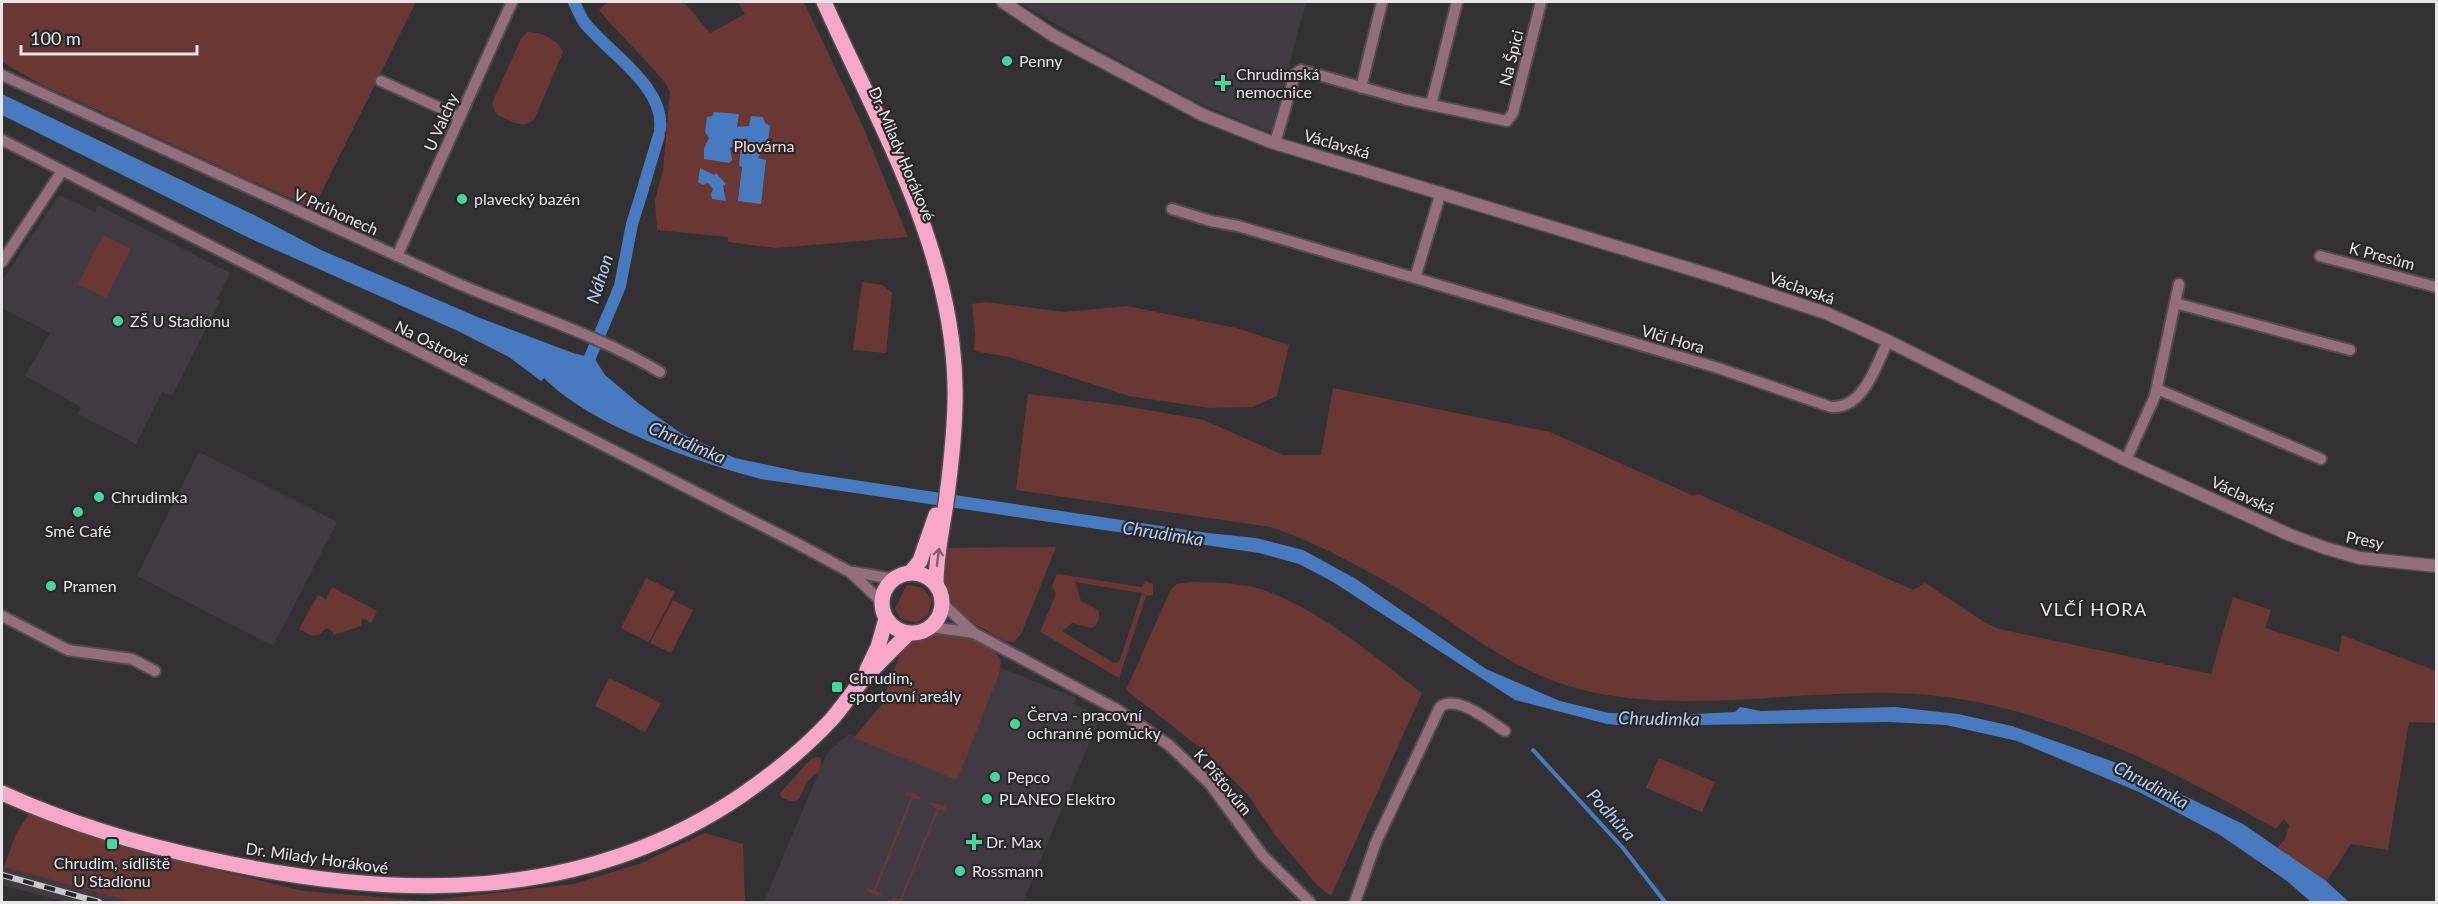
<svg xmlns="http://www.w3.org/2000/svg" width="2438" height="904" viewBox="0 0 2438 904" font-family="Lato,sans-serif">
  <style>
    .built { fill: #413a42 }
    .green { fill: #6a3734; fill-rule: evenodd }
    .water { fill: #497abf }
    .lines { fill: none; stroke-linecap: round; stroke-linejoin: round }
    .stream { stroke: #497abf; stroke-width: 4 }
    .canal { stroke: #497abf; stroke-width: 12 }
    .minor-casing { stroke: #514e52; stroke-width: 14 }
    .tertiary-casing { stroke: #514e52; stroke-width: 15 }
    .primary-casing { stroke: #514e52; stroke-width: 18 }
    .minor { stroke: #956e7d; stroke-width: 10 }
    .tertiary { stroke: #956e7d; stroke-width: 12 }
    .primary { stroke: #f7a7c8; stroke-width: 15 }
    .rail-casing { stroke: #cac7ca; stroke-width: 6 }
    .rail { stroke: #2a272b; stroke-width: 4; stroke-dasharray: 11; stroke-linecap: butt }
    .oneway { stroke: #866172 }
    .poi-dot { fill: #4cd39b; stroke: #2a272b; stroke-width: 2 }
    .labels { text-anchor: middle; stroke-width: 4.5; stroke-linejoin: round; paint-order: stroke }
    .street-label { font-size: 16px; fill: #e8e5e8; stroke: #2a272b }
    .poi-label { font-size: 16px; fill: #e8e5e8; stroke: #2a272b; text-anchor: start }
    .park-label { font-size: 16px; fill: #f5dad7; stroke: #2a272b }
    .water-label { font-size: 18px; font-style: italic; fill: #b5cff4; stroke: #2a272b }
    .neighbourhood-label { font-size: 18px; letter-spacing: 1.5px; fill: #e8e5e8; stroke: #2a272b }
  </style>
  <rect width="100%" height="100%" fill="#343135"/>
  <g class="built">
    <path d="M 1018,2 L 1306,2 L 1271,132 L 1253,126 L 1193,100 L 1129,66 Z"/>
    <path d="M 59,195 L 95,212 L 98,205 L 230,273 L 217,299 L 220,301 L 172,396 L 162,392 L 136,444 L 78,414 L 81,407 L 25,376 L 50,333 L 2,308 L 2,281 Z"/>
    <path d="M 199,452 L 337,522 L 273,646 L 137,576 Z"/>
    <path d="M 999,667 L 1076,698 L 1074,704 L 1096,715 L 1097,724 L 1023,902 L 764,902 L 827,753 L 849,734 L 890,751 Z"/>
    <path d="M 2,866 L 132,902 L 67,902 L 2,885 Z"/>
  </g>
  <g class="green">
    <path d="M 2,2 L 416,2 L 313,209 L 38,83 L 4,63 L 2,60 Z"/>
    <path d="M 608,2 L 684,2 L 710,33 L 745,14 L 738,2 L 804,2 L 864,129 L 908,237 L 776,248 L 728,242 L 728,237 L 657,230 L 655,200 L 663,170 L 670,92 C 666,82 661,78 654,70 C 636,49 616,31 599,10 Z"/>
    <path d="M 527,32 C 540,31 559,40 563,52 L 535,118 C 524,131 511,121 498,115 L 495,112 L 492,103 L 521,39 Z"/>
    <path d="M 103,235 L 131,249 L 106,298 L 78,284 Z"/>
    <path d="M 862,282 L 882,285 L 892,293 L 886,353 L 853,350 Z"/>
    <path d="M 986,302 L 1065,312 L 1127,306 L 1236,328 L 1289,345 L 1277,396 L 1253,407 L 1209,408 L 1129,396 L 1009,357 L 974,351 L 975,334 L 972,304 Z"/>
    <path d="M 1333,388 L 1550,432 L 1694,496 L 1698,494 L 1913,590 L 1925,583 L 1981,620 L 1999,629 L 2211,674 L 2233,597 L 2271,610 L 2265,628 L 2339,652 L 2342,635 L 2436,671 L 2436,723 L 2409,722 L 2388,850 L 2351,844 L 2326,882 L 2277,848 L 2285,839 L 2289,826 L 2284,819 L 2276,829 C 2159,763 2030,695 1893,693 C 1796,691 1691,712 1596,693 C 1522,678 1480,640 1420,602 C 1373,573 1323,545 1271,527 L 1016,490 L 1028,394 L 1119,405 L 1204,420 L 1283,455 L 1321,455 Z"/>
    <path d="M 1056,547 L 1021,634 L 1014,642 C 1003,642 994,635 984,629 C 942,606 943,594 943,548 Z"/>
    <path d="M 1057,574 L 1142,587 L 1146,581 L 1153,584 L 1153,595 L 1146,596 L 1119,678 L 1040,632 L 1056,594 L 1052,586 ZM 1075,582 L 1142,593 L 1120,660 L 1117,663 L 1112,662 L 1062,631 L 1072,623 L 1092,628 C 1098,625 1101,617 1098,610 L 1081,601 Z"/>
    <path d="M 646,578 L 675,592 L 649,642 L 621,628 Z"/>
    <path d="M 1192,582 C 1217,583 1245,582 1269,592 C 1326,614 1374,656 1422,693 L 1331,896 L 1316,884 L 1275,835 L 1248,795 L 1207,753 L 1126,690 L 1171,589 L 1177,584 Z"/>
    <path d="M 909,585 L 923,588 L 932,600 L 928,615 L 916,623 L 901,619 L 895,609 L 906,586 Z"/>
    <path d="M 332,587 L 377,611 L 371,623 L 362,618 L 361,626 L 334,635 L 332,631 L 326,628 L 319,635 L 312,636 L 299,629 L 318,595 L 326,599 Z"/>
    <path d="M 673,600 L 693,610 L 671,653 L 650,643 Z"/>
    <path d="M 932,635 C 954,634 990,638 1001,661 L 999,674 L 957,780 L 854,738 L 881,705 L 899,657 L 896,653 L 912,640 Z"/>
    <path d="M 609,678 L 661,703 L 645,732 L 595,706 Z"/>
    <path d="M 817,757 L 821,758 C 821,776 817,771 808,781 C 800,791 802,810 781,797 L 780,793 L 811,759 Z"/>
    <path d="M 1659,758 L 1715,782 L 1702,812 L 1646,788 Z"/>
    <path d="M 907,791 L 919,795 L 921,800 L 913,798 L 876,890 L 882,894 L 878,896 L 866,891 L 866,888 L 874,889 L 911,797 L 904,794 Z"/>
    <path d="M 932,802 L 945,806 L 947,811 L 939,809 L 902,900 L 905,902 L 892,901 L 893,897 L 900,899 L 937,808 L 930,804 Z"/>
    <path d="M 30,812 L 122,847 L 303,891 L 424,901 L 574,884 L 639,864 L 705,833 L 743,844 L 745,902 L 132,902 L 4,867 L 16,834 Z"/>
  </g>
  <g class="water">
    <path d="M 2,94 L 258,217 L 321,250 L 480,318 L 573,353 L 585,356 L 591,353 L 605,375 L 638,403 L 682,434 L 735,458 L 801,472 L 1208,533 L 1256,538 L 1303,550 L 1356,579 L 1486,669 L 1560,701 L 1609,713 L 1674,715 L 1735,712 L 1740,707 L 1761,711 L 1895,707 L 1958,714 L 2012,726 L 2114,762 L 2243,824 L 2326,881 L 2349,902 L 2311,902 L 2287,881 L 2220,835 L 2139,792 L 2017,741 L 1946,725 L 1888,722 L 1630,726 L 1607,724 L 1515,700 L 1333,582 L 1299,564 L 1259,553 L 761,479 C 696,462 591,426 544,378 L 541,381 L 509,357 L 458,331 L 249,238 L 2,115 Z"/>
    <path d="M 714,112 L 739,114 L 737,127 L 749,126 L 751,116 L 763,117 L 765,123 L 770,126 L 767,152 L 761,153 L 758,158 L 766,160 L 761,204 L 738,201 L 742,167 L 739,166 L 741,146 L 735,145 L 730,148 L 732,160 L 729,163 L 704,159 L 704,148 L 709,138 L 705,132 L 707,117 L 712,116 Z"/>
    <path d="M 700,168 L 714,175 L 716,173 L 726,184 L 723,186 L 726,201 L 712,199 L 711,194 L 713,189 L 708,183 L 703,185 L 698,182 Z"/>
  </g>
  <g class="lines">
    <path class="stream" d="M 1533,750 L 1623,848 L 1665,902"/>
    <g class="canal">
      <path d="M 574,2 C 577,8 580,16 584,22 C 608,53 665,86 660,129"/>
      <path d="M 644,185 L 659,135"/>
      <path d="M 586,367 L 620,286 L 632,224 L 643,189"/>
    </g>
    <defs>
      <g id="minor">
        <path d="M 2,75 C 151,144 301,213 452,281 C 520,311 595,333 660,372"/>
        <path d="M 381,81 L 460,117"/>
        <path d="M 1361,88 L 1382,2"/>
        <path d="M 1431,105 L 1457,2"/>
        <path d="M 2,140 L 798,544 L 850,572 L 882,602"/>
        <path d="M 1275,143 L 1295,74 L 1301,70 L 1403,99 L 1507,121 L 1513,113 L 1541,2"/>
        <path d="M 1441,192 L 1415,278 L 1718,368 L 1831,407 C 1864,409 1876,365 1888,341"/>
        <path d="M 1172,209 L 1211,221 L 1238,226 L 1415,278"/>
        <path d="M 397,256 L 512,2"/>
        <path d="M 2320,256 L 2436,287"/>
        <path d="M 2,262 L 62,171"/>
        <path d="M 2175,303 L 2350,350"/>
        <path d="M 2157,389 L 2321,459"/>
        <path d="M 2126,460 L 2155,396 L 2179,284"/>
        <path d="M 853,572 L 894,579"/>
        <path d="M 943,604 L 974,633 L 1116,709 L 1169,745 L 1210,784 L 1263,856 L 1310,902"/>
        <path d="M 2,616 L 68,650 L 132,659 L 155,671"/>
        <path d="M 931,627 L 974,633"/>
        <path d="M 1355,902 L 1376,842 L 1440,707 C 1457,694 1489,721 1505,731"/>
      </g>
      <path id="tertiary" d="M 1003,2 L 1054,36 L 1203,115 L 1271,142 L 1710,275 L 1826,313 L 1888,341 L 2126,460 L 2290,535 L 2325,548 L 2360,558 L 2436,566"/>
      <g id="primary">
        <path d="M 824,2 C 879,125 952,247 955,385 C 956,424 951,465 946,503 C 942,530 936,556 936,584"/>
        <circle cx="912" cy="603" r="30"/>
        <path d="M 910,573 L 920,561 L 936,515"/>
        <path d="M 867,670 L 878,647 L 886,619"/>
        <path d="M 2,793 C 68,823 141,845 213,860 C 395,900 582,904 742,795 C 774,773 805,748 831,720 C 842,708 851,693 862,681 C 877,664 893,649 908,634"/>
      </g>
    </defs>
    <use href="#minor" class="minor-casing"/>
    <use href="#tertiary" class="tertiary-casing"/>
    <use href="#primary" class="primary-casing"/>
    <use href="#minor" class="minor"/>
    <use href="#tertiary" class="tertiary"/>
    <use href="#primary" class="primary"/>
    <defs>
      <path id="rail" d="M 2,875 L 99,902"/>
    </defs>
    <use href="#rail" class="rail-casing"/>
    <use href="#rail" class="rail"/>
  </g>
  <defs><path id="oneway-shaft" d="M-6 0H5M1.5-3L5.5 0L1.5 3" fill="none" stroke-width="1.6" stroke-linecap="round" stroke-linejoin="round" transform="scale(1.5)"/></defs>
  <use class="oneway" href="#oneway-shaft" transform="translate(938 557) rotate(-83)"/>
  <g class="poi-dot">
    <circle cx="1007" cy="61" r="6"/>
    <path d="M1220 74h6v6h6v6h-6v6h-6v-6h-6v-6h6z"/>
    <circle cx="462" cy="199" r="6"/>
    <circle cx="118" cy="321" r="6"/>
    <circle cx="99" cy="497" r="6"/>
    <circle cx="78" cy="512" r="6"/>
    <circle cx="51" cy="586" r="6"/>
    <rect x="831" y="681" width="12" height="12" rx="3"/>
    <circle cx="1015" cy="724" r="6"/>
    <circle cx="995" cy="777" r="6"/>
    <circle cx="987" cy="799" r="6"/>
    <path d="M971 833h6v6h6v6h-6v6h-6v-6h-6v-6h6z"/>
    <rect x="106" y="838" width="12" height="12" rx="3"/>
    <circle cx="960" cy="871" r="6"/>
  </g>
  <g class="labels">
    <g class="street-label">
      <text transform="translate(1511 58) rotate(-76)" y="6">Na Špici</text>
      <text transform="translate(441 122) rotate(-66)" y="6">U Valchy</text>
      <text transform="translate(1337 144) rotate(16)" y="6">Václavská</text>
      <text transform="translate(902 154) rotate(67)" y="6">Dr. Milady Horákové</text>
      <text transform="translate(336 212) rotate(24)" y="6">V Průhonech</text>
      <text transform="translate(2382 256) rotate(15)" y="6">K Presům</text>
      <text transform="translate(1802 288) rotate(19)" y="6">Václavská</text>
      <text transform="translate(1673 339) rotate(16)" y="6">Vlčí Hora</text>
      <text transform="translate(432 343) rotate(27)" y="6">Na Ostrově</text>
      <text transform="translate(2243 495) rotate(25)" y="6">Václavská</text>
      <text transform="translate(2365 540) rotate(11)" y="6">Presy</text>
      <text transform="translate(1223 782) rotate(50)" y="6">K Píšťovům</text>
      <text transform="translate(317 858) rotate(8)" y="6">Dr. Milady Horákové</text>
    </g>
    <g class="poi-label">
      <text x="1019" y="67">Penny</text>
      <text x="1236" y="80">Chrudimská<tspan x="1236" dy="18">nemocnice</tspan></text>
      <text x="474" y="205">plavecký bazén</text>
      <text x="130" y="327">ZŠ U Stadionu</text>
      <text x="111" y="503">Chrudimka</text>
      <text x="78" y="537" text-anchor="middle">Smé Café</text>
      <text x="63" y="592">Pramen</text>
      <text x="849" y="684">Chrudim,<tspan x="849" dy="18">sportovní areály</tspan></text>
      <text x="1027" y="721">Červa - pracovní<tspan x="1027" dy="18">ochranné pomůcky</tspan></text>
      <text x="1007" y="783">Pepco</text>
      <text x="999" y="805">PLANEO Elektro</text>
      <text x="986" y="848">Dr. Max</text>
      <text x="112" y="869" text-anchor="middle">Chrudim, sídliště<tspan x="112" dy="18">U Stadionu</tspan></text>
      <text x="972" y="877">Rossmann</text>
    </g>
    <g class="park-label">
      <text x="764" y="152">Plovárna</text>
    </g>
    <g class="water-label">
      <text transform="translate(600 279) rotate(-72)" y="6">Náhon</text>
      <text transform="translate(687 443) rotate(23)" y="6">Chrudimka</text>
      <text transform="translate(1163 534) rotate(9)" y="6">Chrudimka</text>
      <text transform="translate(1659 719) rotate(1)" y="6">Chrudimka</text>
      <text transform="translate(2151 785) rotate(28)" y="6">Chrudimka</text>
      <text transform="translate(1611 815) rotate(48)" y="6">Podhůra</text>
    </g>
    <g class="neighbourhood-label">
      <text x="2094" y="616">VLČÍ HORA</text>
    </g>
  </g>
  <rect width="2438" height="904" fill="none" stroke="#e8e5e8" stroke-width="6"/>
  <path d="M21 45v9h176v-9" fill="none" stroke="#e8e5e8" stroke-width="3"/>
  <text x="30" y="45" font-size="18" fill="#e8e5e8" stroke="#2a272b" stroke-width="4.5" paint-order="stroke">100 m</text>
</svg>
